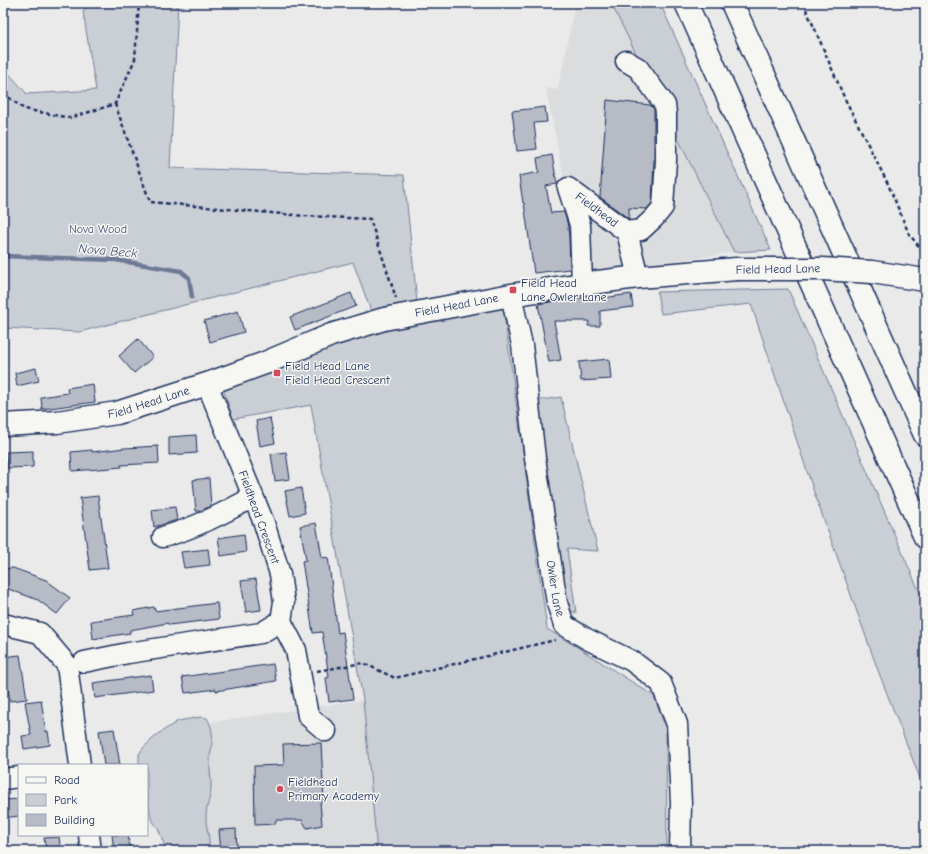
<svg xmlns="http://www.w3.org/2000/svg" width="928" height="854" viewBox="0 0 928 854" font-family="'Comic Neue',sans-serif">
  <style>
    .built { fill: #dadcde }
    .green { fill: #caced5; stroke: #727e9a }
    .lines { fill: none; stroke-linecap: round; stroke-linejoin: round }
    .stream { stroke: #6c7995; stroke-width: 4.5 }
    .building { fill: #b6bbc6; stroke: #1b2f5e }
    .minor-casing { stroke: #1b2f5e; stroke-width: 23 }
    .major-casing { stroke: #1b2f5e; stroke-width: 25 }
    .highway-casing { stroke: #1b2f5e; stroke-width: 25 }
    .path { stroke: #1b2f5e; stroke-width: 2.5; stroke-dasharray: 4 3; stroke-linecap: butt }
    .minor { stroke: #f6f6f2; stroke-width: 20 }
    .major { stroke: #f6f6f2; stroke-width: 22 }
    .highway { stroke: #f6f6f2; stroke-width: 22 }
    .major-bridge-casing { stroke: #1b2f5e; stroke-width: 25; stroke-linecap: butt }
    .major-bridge { stroke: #f6f6f2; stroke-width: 22 }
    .poi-dot { fill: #d1495b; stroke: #f6f6f2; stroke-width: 1.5 }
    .labels { text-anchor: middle; stroke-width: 3; stroke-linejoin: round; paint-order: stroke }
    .street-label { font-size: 12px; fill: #1b2f5e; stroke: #f6f6f2 }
    .park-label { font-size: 12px; fill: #47577c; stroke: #f6f6f2 }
    .poi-label { font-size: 12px; fill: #1b2f5e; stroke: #f6f6f2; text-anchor: start }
    .water-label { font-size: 13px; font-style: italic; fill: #44547a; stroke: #f6f6f2 }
  </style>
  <rect width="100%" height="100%" fill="#e9eae9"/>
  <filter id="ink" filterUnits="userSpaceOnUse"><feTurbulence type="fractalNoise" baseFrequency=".025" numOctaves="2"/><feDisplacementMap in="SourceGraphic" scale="8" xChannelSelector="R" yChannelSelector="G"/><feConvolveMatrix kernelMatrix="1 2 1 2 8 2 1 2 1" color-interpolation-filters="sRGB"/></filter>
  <g filter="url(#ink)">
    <g class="built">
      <path d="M 575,3 L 611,3 L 734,252 L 578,277 L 573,226 L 546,88 L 558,90 Z"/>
      <path d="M 363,700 L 377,851 L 189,851 L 187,726 Z"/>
    </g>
    <g class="green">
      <path d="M 88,3 L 178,3 L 170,168 L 404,175 L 417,302 L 371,311 L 353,262 L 79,332 L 3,328 L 3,67 L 27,94 L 96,90 L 83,12 Z"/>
      <path d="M 611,3 L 660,3 L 771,250 L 734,252 Z"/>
      <path d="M 788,289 L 925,605 L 925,791 L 879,673 L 815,495 L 751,304 L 661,314 L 657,292 Z"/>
      <path d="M 503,306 L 547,629 L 582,650 L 654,696 L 666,730 L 667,851 L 377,851 L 363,700 L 311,405 L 233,419 L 223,388 L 382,326 Z"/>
      <path d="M 561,397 L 598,551 L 567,549 L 576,613 L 567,609 L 536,401 Z"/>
      <path d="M 201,717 L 207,718 C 217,736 210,746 210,763 C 209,771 212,780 211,788 C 211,797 206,806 206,815 C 205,830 212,836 208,851 L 165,851 L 164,844 L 158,828 L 151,819 L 147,790 L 147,765 L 139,765 L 139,754 L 144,747 L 158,734 L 178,721 Z"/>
    </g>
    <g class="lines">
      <path class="stream" d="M 3,256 L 116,260 L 181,271 L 189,278 L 192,297"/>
    </g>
    <g class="building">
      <path d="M 607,100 L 650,105 L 654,109 L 654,160 L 652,203 L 647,209 L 629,208 L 629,219 L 600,197 Z"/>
      <path d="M 545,107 L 547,122 L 534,123 L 537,149 L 517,151 L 512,111 Z"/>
      <path d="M 552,155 L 557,184 L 546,186 L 551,213 L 564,212 L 567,222 L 569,236 L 570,269 L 534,273 L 524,203 L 523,203 L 519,176 L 539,172 L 537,158 Z"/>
      <path d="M 351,293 L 356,306 L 295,330 L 290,317 Z"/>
      <path d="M 631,294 L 633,307 L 600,311 L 600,326 L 588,326 L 589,321 L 554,321 L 561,360 L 549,362 L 538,304 L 575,298 L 603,298 Z"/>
      <path d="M 238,311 L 244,332 L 210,342 L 204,321 Z"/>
      <path d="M 138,339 L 153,357 L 134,373 L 119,356 Z"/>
      <path d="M 609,359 L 611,379 L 581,381 L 579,362 Z"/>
      <path d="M 36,368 L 39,381 L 17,386 L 15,373 Z"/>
      <path d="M 93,384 L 95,402 L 42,409 L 41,397 L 68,393 L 67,388 Z"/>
      <path d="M 270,418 L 275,443 L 260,446 L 256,421 Z"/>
      <path d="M 196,435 L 197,453 L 169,455 L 169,437 Z"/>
      <path d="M 158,446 L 159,463 L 121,465 L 122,467 L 99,469 L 72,471 L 71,452 L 92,450 L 92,452 L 125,448 Z"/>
      <path d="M 33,451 L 33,467 L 7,468 L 6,452 Z"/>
      <path d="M 286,452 L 290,479 L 275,481 L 271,454 Z"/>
      <path d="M 209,478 L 211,506 L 200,511 L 196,511 L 193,480 Z"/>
      <path d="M 301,488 L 305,513 L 290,516 L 285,491 Z"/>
      <path d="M 98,496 L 108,568 L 90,570 L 80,498 Z"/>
      <path d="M 175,507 L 177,520 L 154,527 L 152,510 Z"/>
      <path d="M 316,523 L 322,558 L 328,557 L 338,633 L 343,632 L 353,699 L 329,702 L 326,678 L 329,677 L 322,632 L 313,633 L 302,561 L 306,560 L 300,526 Z"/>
      <path d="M 244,534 L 246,552 L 221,556 L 218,538 Z"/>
      <path d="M 208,549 L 210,565 L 184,568 L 181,552 Z"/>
      <path d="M 13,568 L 46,580 L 70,598 L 57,614 L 38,600 L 3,587 L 3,569 Z"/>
      <path d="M 256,579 L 261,610 L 246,612 L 241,581 Z"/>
      <path d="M 217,603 L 219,619 L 169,625 L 168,623 L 130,630 L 130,633 L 93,639 L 91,621 L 134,615 L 133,611 L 154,607 L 155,611 Z"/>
      <path d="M 20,655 L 27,699 L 10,701 L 3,657 Z"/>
      <path d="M 273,664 L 276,681 L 216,691 L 216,689 L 185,693 L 182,677 Z"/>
      <path d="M 151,675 L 153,690 L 95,698 L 93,683 Z"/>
      <path d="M 41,700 L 46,732 L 48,731 L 50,745 L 24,749 L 22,736 L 31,735 L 25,702 Z"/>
      <path d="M 114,729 L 120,765 L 104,765 L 99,731 Z"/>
      <path d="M 321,743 L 324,802 L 320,803 L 322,825 L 307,828 L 302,820 L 276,820 L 275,824 L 255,825 L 254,766 L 284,765 L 283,744 Z"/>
      <path d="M 19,799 L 19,816 L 3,818 L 3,800 Z"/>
      <path d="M 236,829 L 237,851 L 221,851 L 219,830 Z"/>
      <path d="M 112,835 L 128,835 L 130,851 L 114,851 Z"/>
      <path d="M 59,837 L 61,851 L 46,851 L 44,838 Z"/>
    </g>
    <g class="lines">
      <defs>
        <g id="minor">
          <path d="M 626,61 L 638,68 L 665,105 L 666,113 L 666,160 L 663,207 L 654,218 L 641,230 L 627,232"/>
          <path id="s1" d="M 582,284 L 580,225 L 568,188 L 627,232 L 638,277"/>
          <path id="s2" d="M 511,295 L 522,345 L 535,458 L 557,603 L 564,625 L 587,639 L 632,661 L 661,683 L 677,724 L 681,803 L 680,851"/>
          <path d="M 163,537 C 195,528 224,513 253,497"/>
          <path d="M 281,621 L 296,650 L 308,716 L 326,731"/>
          <path d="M 3,624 L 40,633 L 67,665 L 80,765"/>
          <path d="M 84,662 L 128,653 L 261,633 L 281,621 L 284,602 L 280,574 L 264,523 L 207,384"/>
          <path d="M 3,779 L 19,777"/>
          <path d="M 89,835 L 91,851"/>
        </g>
        <g id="major">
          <path id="s3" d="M 3,425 L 57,422 L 117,413 L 207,384 L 265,363 L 331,335 L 384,319 L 511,295 L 582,284 L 638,277 L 737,269"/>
        </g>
        <g id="highway">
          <path d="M 686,3 L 925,537"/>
          <path d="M 732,3 L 925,435"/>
        </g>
      </defs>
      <use href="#minor" class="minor-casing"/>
      <use href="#major" class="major-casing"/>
      <use href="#highway" class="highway-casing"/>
      <g class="path">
        <path d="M 803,3 L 814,27 L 844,97 L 888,184 L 909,234 L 925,254"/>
        <path d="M 3,93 L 24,109 L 70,118 L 115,104 L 135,59 L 139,3"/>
        <path d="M 115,104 L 150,202 L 305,216 L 370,219 L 396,298"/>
        <path d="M 317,671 L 363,663 L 395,678 L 555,640"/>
      </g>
      <use href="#minor" class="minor"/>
      <use href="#major" class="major"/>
      <use href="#highway" class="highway"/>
      <defs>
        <path id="major-bridge" d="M 737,269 L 822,269 L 872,272 L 925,280"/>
      </defs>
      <use href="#major-bridge" class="major-bridge-casing"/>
      <use href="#major-bridge" class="major-bridge"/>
    </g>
  </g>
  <g class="poi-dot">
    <rect x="509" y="286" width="8" height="8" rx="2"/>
    <rect x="273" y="369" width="8" height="8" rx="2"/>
    <circle cx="280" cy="789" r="4"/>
  </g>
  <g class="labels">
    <g class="street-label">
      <text dy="4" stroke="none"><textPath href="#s1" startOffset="134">Fieldhead</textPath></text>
      <text transform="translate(778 269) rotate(-1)" y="4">Field Head Lane</text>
      <text dy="4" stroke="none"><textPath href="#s3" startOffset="472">Field Head Lane</textPath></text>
      <text dy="4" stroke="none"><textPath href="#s3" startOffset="148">Field Head Lane</textPath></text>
      <text transform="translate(259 517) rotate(70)" y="4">Fieldhead Crescent</text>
      <text dy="4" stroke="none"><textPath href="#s2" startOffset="297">Owler Lane</textPath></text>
    </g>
    <g class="park-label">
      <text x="98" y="233">Nova Wood</text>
    </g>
    <g class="poi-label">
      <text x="521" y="287">Field Head<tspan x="521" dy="14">Lane Owler Lane</tspan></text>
      <text x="285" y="370">Field Head Lane<tspan x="285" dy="14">Field Head Crescent</tspan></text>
      <text x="288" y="786">Fieldhead<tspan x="288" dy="14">Primary Academy</tspan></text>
    </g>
    <g class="water-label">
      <text transform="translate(108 250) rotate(5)" y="5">Nova Beck</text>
    </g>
  </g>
  <rect width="928" height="854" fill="none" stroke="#f6f6f2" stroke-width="16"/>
  <rect x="8" y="8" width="912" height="838" fill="none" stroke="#1b2f5e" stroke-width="1.5" filter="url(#ink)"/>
  <rect x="18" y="764" width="130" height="72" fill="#f6f6f2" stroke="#9ea6b7"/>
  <rect x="26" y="777" width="20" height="6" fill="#f6f6f2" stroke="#9ea6b7"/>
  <text x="54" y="784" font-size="12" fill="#1b2f5e">Road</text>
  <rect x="26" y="794" width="20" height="12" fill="#caced5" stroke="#9ea6b7"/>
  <text x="54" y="804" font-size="12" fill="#1b2f5e">Park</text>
  <rect x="26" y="814" width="20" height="12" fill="#b6bbc6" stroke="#9ea6b7"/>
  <text x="54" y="824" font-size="12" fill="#1b2f5e">Building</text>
</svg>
